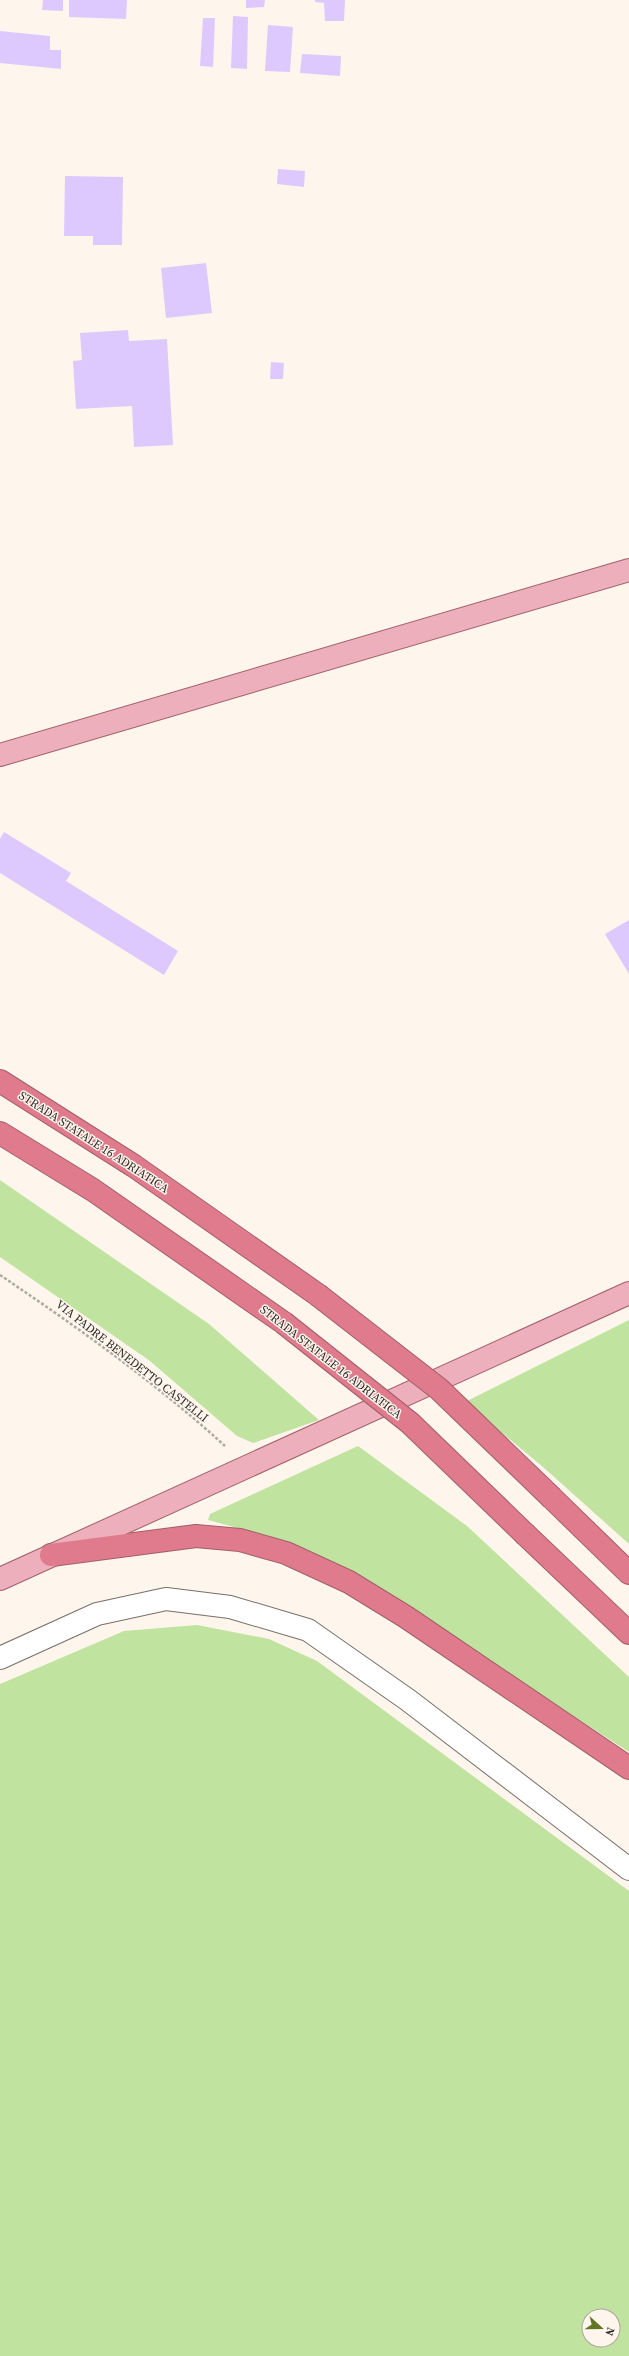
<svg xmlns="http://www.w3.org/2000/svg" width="629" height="2356" viewBox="0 0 629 2356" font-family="'Source Serif 4',serif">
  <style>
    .green { fill: #c1e3a0; fill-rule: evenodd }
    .building { fill: #dec9ff }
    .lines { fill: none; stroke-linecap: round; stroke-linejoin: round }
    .minor-casing { stroke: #786f68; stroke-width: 24 }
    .major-casing { stroke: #a25f6a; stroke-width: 24 }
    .highway-casing { stroke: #a25f6a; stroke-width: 24 }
    .path { stroke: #afa9a2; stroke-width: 2.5; stroke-dasharray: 3 2; stroke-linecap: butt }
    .minor { stroke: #fff; stroke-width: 22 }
    .major { stroke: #ecafbb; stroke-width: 22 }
    .highway { stroke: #e07a8d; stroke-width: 22 }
    .highway-bridge-casing { stroke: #a25f6a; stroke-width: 24; stroke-linecap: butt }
    .highway-bridge { stroke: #e07a8d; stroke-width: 22 }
    .labels { text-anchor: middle; stroke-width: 3; stroke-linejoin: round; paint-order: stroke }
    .street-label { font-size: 12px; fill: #2f2c28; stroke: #fef5ec }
  </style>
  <rect width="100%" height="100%" fill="#fef5ec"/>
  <g class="green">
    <path d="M 0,1180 L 209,1324 L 319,1420 L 253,1443 L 237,1436 L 150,1361 L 0,1257 Z"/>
    <path d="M 629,1320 L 629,1544 L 543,1467 L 465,1402 Z"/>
    <path d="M 358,1446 L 467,1526 L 629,1677 L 629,1752 L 343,1567 L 286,1541 L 208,1520 L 210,1514 Z"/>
    <path d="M 197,1625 L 269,1639 L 317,1661 L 629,1891 L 629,2356 L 0,2356 L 0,1684 L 124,1631 ZM 589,2316 L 613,2316 L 613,2340 L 589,2340 Z"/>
  </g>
  <g class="building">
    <path d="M 43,0 L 63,0 L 63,11 L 42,10 Z"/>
    <path d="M 69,0 L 127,0 L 126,19 L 69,17 Z"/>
    <path d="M 246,0 L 265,0 L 264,7 L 246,8 Z"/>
    <path d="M 315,0 L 345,0 L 344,21 L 325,21 L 324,3 L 315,2 Z"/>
    <path d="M 233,16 L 248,17 L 247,69 L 231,68 Z"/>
    <path d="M 203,18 L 215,18 L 213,67 L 200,66 Z"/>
    <path d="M 268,25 L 293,27 L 290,72 L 265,71 Z"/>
    <path d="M 0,31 L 50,36 L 50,50 L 61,50 L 61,69 L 0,63 Z"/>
    <path d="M 302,54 L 341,56 L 340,76 L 300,73 Z"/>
    <path d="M 278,169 L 305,171 L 304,187 L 277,184 Z"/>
    <path d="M 65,176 L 123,177 L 122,245 L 93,245 L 93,236 L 64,236 Z"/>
    <path d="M 206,263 L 212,313 L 166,318 L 161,268 Z"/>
    <path d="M 128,330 L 129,341 L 167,339 L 173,445 L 134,447 L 132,406 L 76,409 L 73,361 L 82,360 L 80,333 Z"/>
    <path d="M 271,362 L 284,363 L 283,379 L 270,379 Z"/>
    <path d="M 4,832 L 71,873 L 66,881 L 178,951 L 164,975 L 0,873 L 0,839 Z"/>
    <path d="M 629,920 L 629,974 L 605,934 Z"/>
  </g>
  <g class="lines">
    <defs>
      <path id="minor" d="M 0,1658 L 97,1614 L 166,1599 L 230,1607 L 308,1630 L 408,1700 L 629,1869"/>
      <g id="major">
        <path d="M 0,755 L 629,570"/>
        <path d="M 0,1579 L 629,1293"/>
      </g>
      <g id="highway">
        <path d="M 0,1081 L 134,1166 L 318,1295"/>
        <path d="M 0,1133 L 93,1190 L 284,1323"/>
        <path d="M 552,1498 L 629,1573"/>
        <path d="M 526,1535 L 629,1633"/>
        <path d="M 51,1555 L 196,1536 L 240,1540 L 286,1553 L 349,1582 L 406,1617 L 629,1768"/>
      </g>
    </defs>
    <use href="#minor" class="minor-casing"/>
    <use href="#major" class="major-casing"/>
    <use href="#highway" class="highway-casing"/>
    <path class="path" d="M 0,1275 C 77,1327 156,1383 225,1446"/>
    <use href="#minor" class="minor"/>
    <use href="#major" class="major"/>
    <use href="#highway" class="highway"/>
    <defs>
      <g id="highway-bridge">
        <path d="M 318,1295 L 439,1389 L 552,1498"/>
        <path d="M 284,1323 L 410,1423 L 526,1535"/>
      </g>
    </defs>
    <use href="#highway-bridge" class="highway-bridge-casing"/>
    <use href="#highway-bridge" class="highway-bridge"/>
  </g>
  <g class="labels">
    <g class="street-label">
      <text transform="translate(94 1142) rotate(33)" y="4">STRADA STATALE 16 ADRIATICA</text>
      <text transform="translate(132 1361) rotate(38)" y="4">VIA PADRE BENEDETTO CASTELLI</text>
      <text transform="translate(331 1362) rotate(38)" y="4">STRADA STATALE 16 ADRIATICA</text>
    </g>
  </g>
  <g transform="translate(601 2328) rotate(111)"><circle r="19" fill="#fef5ec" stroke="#aba59e"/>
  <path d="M0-3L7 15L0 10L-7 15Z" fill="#627626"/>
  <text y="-6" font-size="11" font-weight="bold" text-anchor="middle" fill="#2f2c28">N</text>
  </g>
</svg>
